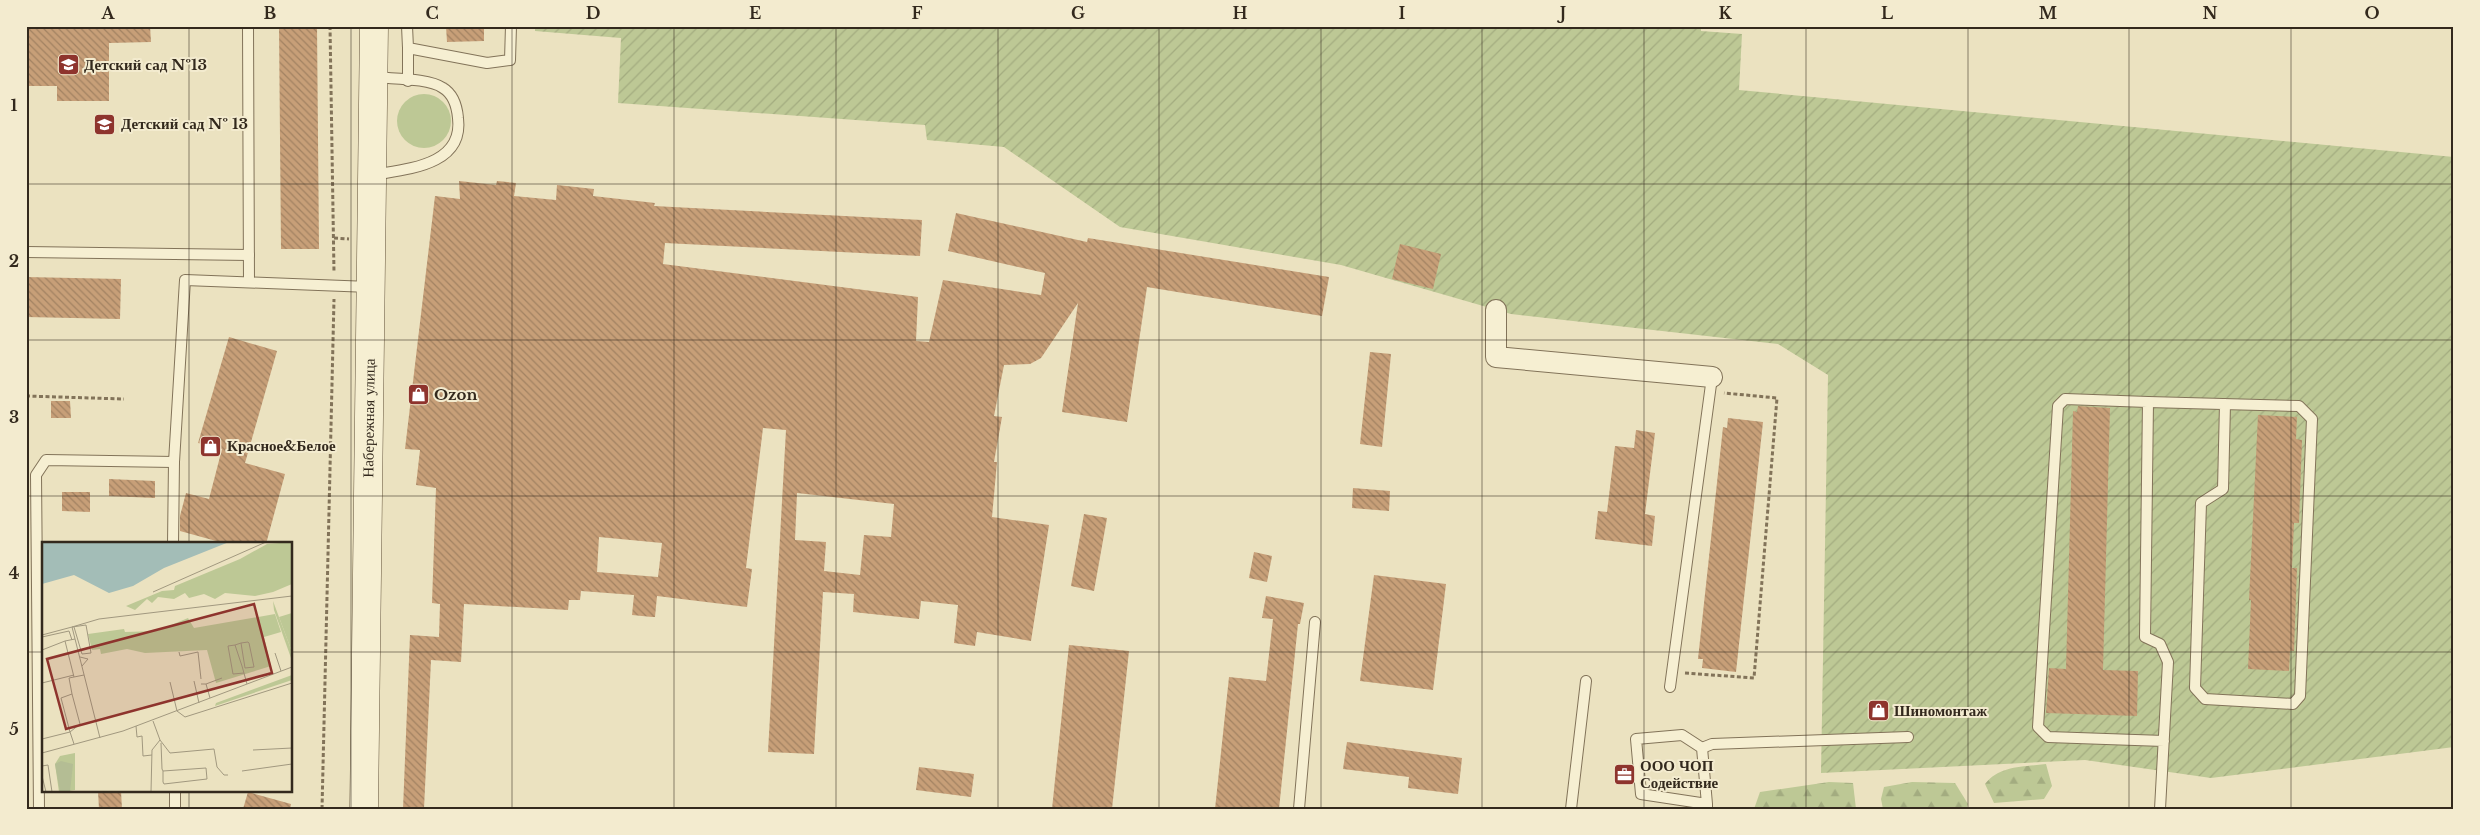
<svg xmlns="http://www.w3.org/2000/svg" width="2480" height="835" viewBox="0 0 2480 835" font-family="'Libre Baskerville',serif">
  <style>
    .grass { fill: #bdc895 }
    .forest { fill: url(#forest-firs) }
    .garden { fill: url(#garden-furrows) }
    .building { fill: url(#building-back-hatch); fill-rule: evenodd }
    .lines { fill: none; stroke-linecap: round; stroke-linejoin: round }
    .service-casing { stroke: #827359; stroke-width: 12 }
    .minor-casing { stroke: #827359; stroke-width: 22 }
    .secondary-casing { stroke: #64543c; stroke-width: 29 }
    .path { stroke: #827359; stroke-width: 3; stroke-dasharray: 4 2.5; stroke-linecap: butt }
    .service { stroke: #f6efd2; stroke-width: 10 }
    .minor { stroke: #f6efd2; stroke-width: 20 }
    .secondary { stroke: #f6efd2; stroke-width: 28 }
    .grid { fill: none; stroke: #33291d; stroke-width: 1; stroke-opacity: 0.55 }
    .labels { text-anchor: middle; stroke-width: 4; stroke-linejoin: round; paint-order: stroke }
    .poi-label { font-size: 15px; font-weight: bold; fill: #33291d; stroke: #f3ebcf; text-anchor: start }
    .street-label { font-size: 15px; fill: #33291d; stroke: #f3ebcf }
    .inset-road { fill: none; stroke: #a1987f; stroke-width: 1 }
    .view { fill: #8e342d; fill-opacity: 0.15; stroke: #8e342d; stroke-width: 2.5 }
    .inset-edge { fill: none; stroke: #33291d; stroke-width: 2.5 }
    .neatline { fill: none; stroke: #33291d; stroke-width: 2 }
    .grid-label { font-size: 16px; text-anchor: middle; font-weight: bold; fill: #33291d }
  </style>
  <defs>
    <pattern id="forest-firs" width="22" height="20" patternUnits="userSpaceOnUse" patternTransform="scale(1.25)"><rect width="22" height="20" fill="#bdc895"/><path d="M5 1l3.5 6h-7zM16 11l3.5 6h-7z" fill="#a3ac80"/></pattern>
    <pattern id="garden-furrows" width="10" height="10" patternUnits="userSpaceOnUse" patternTransform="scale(1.25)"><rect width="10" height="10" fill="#bdc895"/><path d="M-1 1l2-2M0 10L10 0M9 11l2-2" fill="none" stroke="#a3ac80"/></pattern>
    <pattern id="building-back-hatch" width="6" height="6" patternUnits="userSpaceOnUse" patternTransform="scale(1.25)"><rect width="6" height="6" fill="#c79f78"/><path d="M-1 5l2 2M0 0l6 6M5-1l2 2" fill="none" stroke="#a28262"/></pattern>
  </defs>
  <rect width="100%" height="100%" fill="#ebe2c0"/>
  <circle class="grass" cx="424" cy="121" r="27"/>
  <g class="forest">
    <path d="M 2046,764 L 2052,786 L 2044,799 L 1994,803 L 1985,784 C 2000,765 2024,767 2046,764 Z"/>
    <path d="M 1829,782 L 1853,783 L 1856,809 L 1754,809 L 1760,792 Z"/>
    <path d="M 1912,782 L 1955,783 L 1968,804 L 1966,809 L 1883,809 L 1881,799 L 1884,787 Z"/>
  </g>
  <path class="garden" d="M 535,26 L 1701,26 L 1701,31 L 1742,34 L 1739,90 L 2454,157 L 2454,747 L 2211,778 L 2085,760 L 1821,773 L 1828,375 L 1778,344 L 1511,314 L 1341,265 L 1120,227 L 1004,147 L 927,140 L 925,125 L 618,103 L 621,38 L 535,31 Z"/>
  <g class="building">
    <path d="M 26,26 L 150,26 L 151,42 L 109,43 L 109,101 L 57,101 L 57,86 L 26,86 Z"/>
    <path d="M 279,26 L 317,26 L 319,249 L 281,249 Z"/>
    <path d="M 446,26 L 484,26 L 484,41 L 447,42 Z"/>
    <path d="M 459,181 L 496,185 L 497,181 L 516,183 L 514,196 L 556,200 L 557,185 L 594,189 L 593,196 L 655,203 L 654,206 L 922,220 L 920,256 L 665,243 L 663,264 L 918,297 L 916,341 L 929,342 L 943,280 L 1041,295 L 1045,273 L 948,251 L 956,213 L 1087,242 L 1088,238 L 1329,277 L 1322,316 L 1147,287 L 1127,422 L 1062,412 L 1078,303 L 1041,358 L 1030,364 L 1004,365 L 994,416 L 1002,417 L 994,462 L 997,462 L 992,517 L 1049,525 L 1031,641 L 977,632 L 975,646 L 954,643 L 958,605 L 921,601 L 919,619 L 853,612 L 854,594 L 823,592 L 814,754 L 768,752 L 786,430 L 763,428 L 746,568 L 752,569 L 747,607 L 657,596 L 655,617 L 652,617 L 632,615 L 634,595 L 581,591 L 580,600 L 569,600 L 568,610 L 464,604 L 461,662 L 431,660 L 424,809 L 403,809 L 410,635 L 439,637 L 440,604 L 432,603 L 436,488 L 416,485 L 420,450 L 405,449 L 435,196 L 460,199 ZM 797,493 L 894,504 L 891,537 L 864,535 L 860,575 L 824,571 L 826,542 L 795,540 ZM 599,537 L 662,543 L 658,577 L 597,572 Z"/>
    <path d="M 1400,244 L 1441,254 L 1433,289 L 1392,279 Z"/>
    <path d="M 26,277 L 121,279 L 120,319 L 26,317 Z"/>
    <path d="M 229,337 L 277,351 L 245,463 L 285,474 L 266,544 L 227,544 L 180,531 L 180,516 L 186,493 L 209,499 L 222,449 L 198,443 Z"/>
    <path d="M 1370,352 L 1391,354 L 1382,447 L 1360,444 Z"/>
    <path d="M 51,401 L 70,401 L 71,418 L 51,418 Z"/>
    <path d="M 2078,406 L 2110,408 L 2103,670 L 2138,671 L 2137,716 L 2046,713 L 2049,668 L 2066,669 L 2073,411 L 2077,412 Z"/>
    <path d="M 2258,415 L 2297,417 L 2296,439 L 2302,440 L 2299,523 L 2294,523 L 2292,568 L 2297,568 L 2294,651 L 2290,651 L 2289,671 L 2248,669 L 2251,600 L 2249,600 Z"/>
    <path d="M 1728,418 L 1763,422 L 1736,672 L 1702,668 L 1703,659 L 1698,659 L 1723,427 L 1727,428 Z"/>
    <path d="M 1636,430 L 1655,433 L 1645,514 L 1655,516 L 1652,546 L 1595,539 L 1598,511 L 1607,512 L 1615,446 L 1634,448 Z"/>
    <path d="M 109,479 L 155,481 L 155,498 L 109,496 Z"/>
    <path d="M 1353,488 L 1390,491 L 1389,511 L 1352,508 Z"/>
    <path d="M 62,492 L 90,492 L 90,512 L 62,511 Z"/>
    <path d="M 1084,514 L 1107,518 L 1094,591 L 1071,586 Z"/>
    <path d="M 1254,552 L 1272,556 L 1267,582 L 1249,578 Z"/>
    <path d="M 1374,575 L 1446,584 L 1433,690 L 1360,681 Z"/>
    <path d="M 1266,596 L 1304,603 L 1300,624 L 1298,624 L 1279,809 L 1215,809 L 1229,677 L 1266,681 L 1273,619 L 1262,618 Z"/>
    <path d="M 1069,645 L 1129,651 L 1112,809 L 1052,809 Z"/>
    <path d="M 1347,742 L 1462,758 L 1458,794 L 1408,788 L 1409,777 L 1343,769 Z"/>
    <path d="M 919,767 L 974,774 L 971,797 L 916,790 Z"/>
    <path d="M 98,791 L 121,791 L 122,809 L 99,809 Z"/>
    <path d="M 248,792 L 291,804 L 290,809 L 243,809 Z"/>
  </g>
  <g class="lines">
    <defs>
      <g id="service">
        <path d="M 248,26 L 249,282"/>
        <path d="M 407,26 L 408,48 L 487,63 L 510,60 L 511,26"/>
        <path d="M 408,81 L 408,48"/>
        <path d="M 373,175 C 406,169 464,166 458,118 C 457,107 453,94 443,88 C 429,78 393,79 375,77"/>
        <path d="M 26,252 L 249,255"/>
        <path d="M 2148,402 L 2299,406 L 2312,419 L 2300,696 L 2293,704 L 2205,699 L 2195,688 L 2201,503 L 2223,489 L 2225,404"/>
        <path d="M 173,544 L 174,462"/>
        <path d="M 1670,687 L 1712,377"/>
        <path d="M 1702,748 L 1712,744 L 1908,737"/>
        <path d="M 175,791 L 175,809"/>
        <path d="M 1707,804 L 1641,794 L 1636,739 L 1682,735 L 1702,748 L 1707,804 L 1707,809"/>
        <path d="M 39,809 L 36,475 L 46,460 L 174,462 L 185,280 L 370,287"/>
        <path d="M 1299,809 L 1315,622"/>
        <path d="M 1571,809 L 1586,681"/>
        <path d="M 2160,809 L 2168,662 L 2160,644 L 2145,637 L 2148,402 L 2065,399 L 2058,406 L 2038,727 L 2048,737 L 2164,741"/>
      </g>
      <path id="minor" d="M 1496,310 L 1496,357 L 1712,377"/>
      <g id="secondary">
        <path id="s1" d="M 364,809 L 374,26"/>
      </g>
    </defs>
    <use href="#service" class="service-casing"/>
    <use href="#minor" class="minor-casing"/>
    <use href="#secondary" class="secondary-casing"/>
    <g class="path">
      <path d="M 330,26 L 334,273"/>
      <path d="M 334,238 L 349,239"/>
      <path d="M 26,396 L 124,399"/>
      <path d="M 1685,673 L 1754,678 L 1777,398 L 1724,393"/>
      <path d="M 322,809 L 334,299"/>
    </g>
    <use href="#service" class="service"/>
    <use href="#minor" class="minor"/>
    <use href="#secondary" class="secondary"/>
  </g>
  <path class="grid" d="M 189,26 L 189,544M 351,26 L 351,809M 512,26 L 512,809M 674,26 L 674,809M 836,26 L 836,809M 998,26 L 998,809M 1159,26 L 1159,809M 1321,26 L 1321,809M 1482,26 L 1482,809M 1644,26 L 1644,809M 1806,26 L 1806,809M 1968,26 L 1968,809M 2129,26 L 2129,809M 2291,26 L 2291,809M 26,184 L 2454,184M 26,340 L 2454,340M 26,496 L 2454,496M 26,652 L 44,652M 291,652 L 2454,652M 189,791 L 189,809"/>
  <defs>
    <symbol id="school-square" viewBox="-11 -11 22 22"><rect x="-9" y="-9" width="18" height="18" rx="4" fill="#8e342d" stroke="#f3ebcf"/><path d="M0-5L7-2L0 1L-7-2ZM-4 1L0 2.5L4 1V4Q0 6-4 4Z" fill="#fff"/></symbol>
    <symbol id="shop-square" viewBox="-11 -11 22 22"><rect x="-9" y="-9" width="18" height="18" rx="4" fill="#8e342d" stroke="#f3ebcf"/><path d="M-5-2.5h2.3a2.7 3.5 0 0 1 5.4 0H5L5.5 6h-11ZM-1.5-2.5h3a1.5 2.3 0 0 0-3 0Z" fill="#fff"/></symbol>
    <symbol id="office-square" viewBox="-11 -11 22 22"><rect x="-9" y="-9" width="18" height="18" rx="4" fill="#8e342d" stroke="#f3ebcf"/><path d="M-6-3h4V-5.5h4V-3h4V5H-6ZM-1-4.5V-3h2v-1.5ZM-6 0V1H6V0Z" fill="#fff"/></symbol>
  </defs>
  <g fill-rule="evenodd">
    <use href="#school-square" x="56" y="52" width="25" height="25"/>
    <use href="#school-square" x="92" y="112" width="25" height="25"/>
    <use href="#shop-square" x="406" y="382" width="25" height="25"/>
    <use href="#shop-square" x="198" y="434" width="25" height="25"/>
    <use href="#shop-square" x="1866" y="698" width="25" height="25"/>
    <use href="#office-square" x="1612" y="762" width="25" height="25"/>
  </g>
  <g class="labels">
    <g class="poi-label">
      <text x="84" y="70">Детский сад №13</text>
      <text x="121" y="129">Детский сад № 13</text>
      <text x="434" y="400">Ozon</text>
      <text x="227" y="451">Красное&amp;Белое</text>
      <text x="1894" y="716">Шиномонтаж</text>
      <text x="1640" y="771">ООО ЧОП<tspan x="1640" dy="17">Содействие</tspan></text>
    </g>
    <g class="street-label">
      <text dy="5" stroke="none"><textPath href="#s1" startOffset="391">Набережная улица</textPath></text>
    </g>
  </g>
  <g transform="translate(42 542)">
    <rect width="250" height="250" fill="#ebe2c0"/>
    <path d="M 250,0 L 250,42 L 231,50 L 213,54 L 183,51 L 173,57 L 162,52 L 147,56 L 143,51 L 132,57 L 116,55 L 110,61 L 105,57 L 93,68 L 84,64 L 120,49 L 132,48 L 133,44 L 198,17 L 225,2 Z" fill="#bdc895"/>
    <path d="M 231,59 L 250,110 L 249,116 L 232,68 ZM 250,133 L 250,138 L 173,164 L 174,161 ZM 33,211 L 33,248 L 17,250 L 13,222 L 18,214 Z" fill="#bdc895"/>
    <path d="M 19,219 L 31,222 L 28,250 L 18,250 L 13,222 Z" fill="#b4bd94"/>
    <path d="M 250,71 L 250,110 L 237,75 ZM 233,72 L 239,90 L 222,95 L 229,124 L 174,141 L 165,108 L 103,111 L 85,107 L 59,112 L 58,107 L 50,108 L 46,92 L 82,87 L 83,90 L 115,89 L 146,76 L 152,86 Z" fill="#bdc895"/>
    <path d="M 0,0 L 187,0 L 122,26 L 91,44 L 67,51 L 32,33 L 0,42 Z" fill="#a3bdb7"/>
    <path class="inset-road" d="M 111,50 L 224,0M 30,85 L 57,77 L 250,54M 30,85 L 44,83 L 49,111 L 40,112 L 32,85M 0,93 L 30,85 L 58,196M 0,95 L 27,89 L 30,98M 193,103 L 199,101 L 206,100 L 207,101 L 212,125 L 203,126 L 199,101M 0,108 L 23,99M 137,110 L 138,114 L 156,110 L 159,137M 233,111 L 239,129M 38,115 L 46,117 L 40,124M 202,131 L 191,132 L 186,104 L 193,103 L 200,124 L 205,142M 32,135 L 23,99 L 33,97M 152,139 L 157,161M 128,140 L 135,169 L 143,175 L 250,141M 0,141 L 32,133M 159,142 L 164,142 L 168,156M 164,142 L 180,136M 94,184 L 95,195 L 100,194 L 101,214 L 110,213M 28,190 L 19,156 L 30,152 L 27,136 L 42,133M 28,190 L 38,182 L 30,152M 0,197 L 28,190 L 32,202M 118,198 L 128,211 L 172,207 L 175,225 L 182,233 L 186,233M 119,201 L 120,227 L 121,229 L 121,240 L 122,242 L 165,237 L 164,226 L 121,229M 211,208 L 250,206M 0,211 L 81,189 L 250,125M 0,224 L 6,223 L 10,250M 200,229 L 250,222M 0,234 L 4,250M 109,250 L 110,208 L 118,198 L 111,179"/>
    <path class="view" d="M 212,62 L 230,131 L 24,187 L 5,117 Z"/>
    <rect width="250" height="250" class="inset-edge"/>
  </g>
  <rect width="2480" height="835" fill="none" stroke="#f3ebcf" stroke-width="55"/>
  <rect x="28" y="28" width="2424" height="780" class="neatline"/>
  <g class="grid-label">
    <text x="108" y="19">A</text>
    <text x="270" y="19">B</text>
    <text x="432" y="19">C</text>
    <text x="593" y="19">D</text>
    <text x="755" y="19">E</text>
    <text x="917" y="19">F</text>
    <text x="1078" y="19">G</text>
    <text x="1240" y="19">H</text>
    <text x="1402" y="19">I</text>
    <text x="1563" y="19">J</text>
    <text x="1725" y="19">K</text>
    <text x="1887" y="19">L</text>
    <text x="2048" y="19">M</text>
    <text x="2210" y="19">N</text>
    <text x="2372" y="19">O</text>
    <text x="14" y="111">1</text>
    <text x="14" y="267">2</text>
    <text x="14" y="423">3</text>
    <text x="14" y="579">4</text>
    <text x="14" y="735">5</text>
  </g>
</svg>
